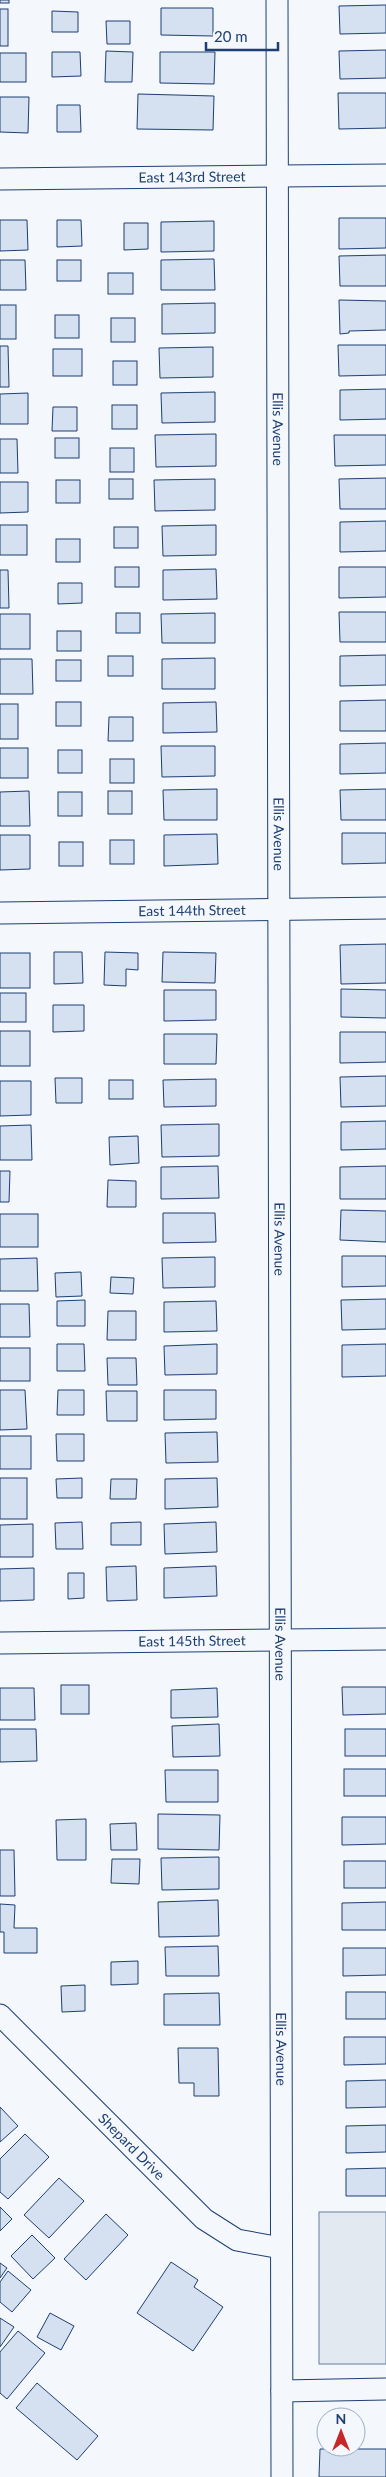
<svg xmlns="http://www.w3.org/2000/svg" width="386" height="2477" viewBox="0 0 386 2477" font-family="Lato,sans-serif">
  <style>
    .green { fill: #e3e9f0; stroke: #687fa3 }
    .building { fill: #d5e0f0; stroke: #1d3f73 }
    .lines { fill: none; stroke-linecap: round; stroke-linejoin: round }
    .minor-casing { stroke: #1d3f73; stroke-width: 23 }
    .minor { stroke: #f4f7fb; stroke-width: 21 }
    .labels { text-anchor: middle; stroke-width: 4; stroke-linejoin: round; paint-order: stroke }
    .street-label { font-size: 14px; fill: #1d3f73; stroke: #f4f7fb }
  </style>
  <rect width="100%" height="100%" fill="#f4f7fb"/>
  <rect class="green" x="319" y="2212" width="67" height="152"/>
  <g class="building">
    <rect x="0" y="0" width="9" height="3"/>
    <path d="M 386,5 L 386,33 L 340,34 L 339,6 Z"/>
    <path d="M 161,8 L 213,8 L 213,36 L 161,35 Z"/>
    <rect x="0" y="9" width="8" height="37"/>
    <path d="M 52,11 L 78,12 L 78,32 L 52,32 Z"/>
    <path d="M 106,21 L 130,21 L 130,44 L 107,44 Z"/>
    <path d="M 386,50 L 386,78 L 340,79 L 339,51 Z"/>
    <path d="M 106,51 L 133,52 L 132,82 L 105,82 Z"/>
    <path d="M 52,52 L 80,52 L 81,76 L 52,77 Z"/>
    <path d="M 160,52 L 215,52 L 214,84 L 160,83 Z"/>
    <rect x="0" y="53" width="26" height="29"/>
    <path d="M 338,93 L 386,93 L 386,128 L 339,129 Z"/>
    <path d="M 138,94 L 214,96 L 213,130 L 137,129 Z"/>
    <path d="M 0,97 L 29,97 L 28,133 L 0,132 Z"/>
    <path d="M 57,105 L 80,105 L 81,132 L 57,132 Z"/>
    <path d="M 339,218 L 386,218 L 386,248 L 339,249 Z"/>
    <path d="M 0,220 L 27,220 L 28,250 L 0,251 Z"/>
    <path d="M 57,220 L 81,220 L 82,246 L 57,247 Z"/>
    <path d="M 214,221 L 214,251 L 161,252 L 161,222 Z"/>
    <path d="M 124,223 L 148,223 L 148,249 L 124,250 Z"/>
    <path d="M 386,255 L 386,286 L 340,286 L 339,256 Z"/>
    <path d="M 214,259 L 215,290 L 161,290 L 161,260 Z"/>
    <path d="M 0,260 L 25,260 L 26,290 L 0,290 Z"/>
    <rect x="57" y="260" width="24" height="21"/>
    <rect x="108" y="273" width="25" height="21"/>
    <path d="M 339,300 L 386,301 L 386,330 L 349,331 L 349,333 L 340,334 Z"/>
    <path d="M 215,303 L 215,333 L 162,334 L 162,304 Z"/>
    <rect x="0" y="305" width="16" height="34"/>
    <rect x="55" y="315" width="24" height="23"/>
    <rect x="111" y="318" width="24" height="24"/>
    <path d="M 338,345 L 386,345 L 386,375 L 339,376 Z"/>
    <path d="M 0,346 L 8,346 L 9,387 L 0,387 Z"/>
    <path d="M 213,347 L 213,377 L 160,378 L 159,348 Z"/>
    <rect x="53" y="349" width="29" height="27"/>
    <rect x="113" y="361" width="24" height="24"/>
    <path d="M 386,389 L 386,419 L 340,420 L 340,390 Z"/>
    <path d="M 215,392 L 215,422 L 162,423 L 161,393 Z"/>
    <path d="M 28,393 L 28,424 L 0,424 L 0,394 Z"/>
    <rect x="112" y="405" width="25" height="24"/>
    <path d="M 53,407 L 77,407 L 77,431 L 52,431 Z"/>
    <path d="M 216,434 L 216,466 L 156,467 L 155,435 Z"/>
    <path d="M 334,435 L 386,435 L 386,465 L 335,466 Z"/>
    <rect x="55" y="438" width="24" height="20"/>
    <path d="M 0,439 L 17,439 L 18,473 L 0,473 Z"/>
    <rect x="110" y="448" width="24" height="24"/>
    <path d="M 386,478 L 386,509 L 340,509 L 339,479 Z"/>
    <rect x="109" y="479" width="24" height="20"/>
    <path d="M 215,479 L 215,510 L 155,511 L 154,480 Z"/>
    <rect x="56" y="480" width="24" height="23"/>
    <path d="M 0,482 L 28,482 L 28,512 L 0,513 Z"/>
    <path d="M 386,521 L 386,551 L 340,552 L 340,522 Z"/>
    <rect x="0" y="525" width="27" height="30"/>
    <path d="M 216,525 L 216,555 L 163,556 L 162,526 Z"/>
    <rect x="114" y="527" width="24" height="21"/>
    <rect x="56" y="539" width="24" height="23"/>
    <rect x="115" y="567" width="24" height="20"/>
    <path d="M 339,567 L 386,567 L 386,597 L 339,598 Z"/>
    <path d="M 216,569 L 217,599 L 163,600 L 163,570 Z"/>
    <path d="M 0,570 L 8,570 L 9,608 L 0,608 Z"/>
    <path d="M 58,583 L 82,583 L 82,603 L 58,604 Z"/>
    <path d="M 339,612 L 386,612 L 386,642 L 340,642 Z"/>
    <rect x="116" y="613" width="24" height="20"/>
    <path d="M 215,613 L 215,643 L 162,643 L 161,614 Z"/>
    <rect x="0" y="614" width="30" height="35"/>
    <rect x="57" y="631" width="24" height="20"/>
    <path d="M 386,655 L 386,685 L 340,686 L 340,656 Z"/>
    <rect x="108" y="656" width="25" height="20"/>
    <path d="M 215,658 L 215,689 L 162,689 L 162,659 Z"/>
    <path d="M 0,659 L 32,659 L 33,694 L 0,694 Z"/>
    <rect x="56" y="660" width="25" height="21"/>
    <path d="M 386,700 L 386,731 L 340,731 L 340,701 Z"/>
    <rect x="56" y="702" width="25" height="24"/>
    <path d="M 216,702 L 217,732 L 163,733 L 163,703 Z"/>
    <rect x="0" y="704" width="18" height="35"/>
    <path d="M 109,717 L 133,717 L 133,741 L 108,741 Z"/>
    <path d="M 386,743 L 386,773 L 340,774 L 340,744 Z"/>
    <path d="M 161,746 L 215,746 L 215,776 L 162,777 Z"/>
    <rect x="0" y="748" width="28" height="30"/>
    <rect x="58" y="750" width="24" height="23"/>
    <rect x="110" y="759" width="24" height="24"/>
    <path d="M 217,789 L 217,820 L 164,820 L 163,790 Z"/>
    <path d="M 386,789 L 386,820 L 341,820 L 340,790 Z"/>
    <path d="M 29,791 L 30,826 L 0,826 L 0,792 Z"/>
    <rect x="108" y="791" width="24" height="23"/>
    <rect x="58" y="792" width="24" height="24"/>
    <path d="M 342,833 L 386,833 L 386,863 L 342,864 Z"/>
    <path d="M 217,834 L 218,864 L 164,866 L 164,835 Z"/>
    <path d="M 0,835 L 30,835 L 30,869 L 0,870 Z"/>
    <rect x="110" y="840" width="24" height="24"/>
    <rect x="59" y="842" width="24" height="24"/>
    <path d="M 386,944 L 386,983 L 341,984 L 340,945 Z"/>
    <path d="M 54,952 L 82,952 L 83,983 L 54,984 Z"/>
    <path d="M 105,952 L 138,953 L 138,970 L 126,969 L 126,986 L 104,985 Z"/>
    <path d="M 163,952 L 216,953 L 215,983 L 162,982 Z"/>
    <rect x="0" y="953" width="30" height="35"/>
    <path d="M 341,989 L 386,990 L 386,1018 L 341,1017 Z"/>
    <path d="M 164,990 L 216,990 L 216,1020 L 164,1021 Z"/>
    <rect x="0" y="993" width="26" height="29"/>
    <path d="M 53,1005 L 84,1005 L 84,1031 L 53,1032 Z"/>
    <rect x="0" y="1031" width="30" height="35"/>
    <path d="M 340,1032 L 386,1032 L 386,1062 L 340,1063 Z"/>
    <path d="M 164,1034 L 217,1034 L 216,1064 L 164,1064 Z"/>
    <path d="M 386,1076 L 386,1106 L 341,1107 L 340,1077 Z"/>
    <path d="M 55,1078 L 82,1078 L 82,1103 L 56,1103 Z"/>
    <path d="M 216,1079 L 216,1106 L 164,1107 L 163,1080 Z"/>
    <rect x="109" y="1080" width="24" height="19"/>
    <path d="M 0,1081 L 31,1081 L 31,1115 L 0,1116 Z"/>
    <path d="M 386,1121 L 386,1149 L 341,1150 L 341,1122 Z"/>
    <path d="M 219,1124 L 219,1156 L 162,1157 L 161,1125 Z"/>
    <path d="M 31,1125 L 32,1160 L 0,1160 L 0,1126 Z"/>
    <path d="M 138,1136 L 139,1163 L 110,1165 L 109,1137 Z"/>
    <path d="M 218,1166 L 219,1198 L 161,1199 L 161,1167 Z"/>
    <path d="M 386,1166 L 386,1199 L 340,1199 L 340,1167 Z"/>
    <path d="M 0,1171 L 10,1171 L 9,1202 L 0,1202 Z"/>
    <path d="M 108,1180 L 136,1181 L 136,1207 L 107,1207 Z"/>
    <path d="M 341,1210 L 386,1211 L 386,1242 L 340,1240 Z"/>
    <path d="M 163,1213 L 215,1213 L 216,1242 L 163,1243 Z"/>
    <rect x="0" y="1214" width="38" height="33"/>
    <path d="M 342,1256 L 386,1256 L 386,1286 L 342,1287 Z"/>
    <path d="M 215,1257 L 215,1287 L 163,1288 L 162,1258 Z"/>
    <path d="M 37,1258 L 38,1291 L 0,1291 L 0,1259 Z"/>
    <path d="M 81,1272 L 82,1296 L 56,1297 L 55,1273 Z"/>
    <path d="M 111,1277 L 134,1278 L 133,1294 L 110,1293 Z"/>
    <path d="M 386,1299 L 386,1329 L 342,1330 L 341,1300 Z"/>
    <path d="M 85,1300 L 85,1326 L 57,1326 L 57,1301 Z"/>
    <path d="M 216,1301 L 217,1331 L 164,1332 L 164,1302 Z"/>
    <path d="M 0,1304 L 29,1304 L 30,1337 L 0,1337 Z"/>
    <path d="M 108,1311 L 136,1311 L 136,1340 L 107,1340 Z"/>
    <path d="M 57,1344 L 84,1344 L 85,1371 L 57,1371 Z"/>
    <path d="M 217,1344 L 217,1374 L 165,1375 L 164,1346 Z"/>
    <path d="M 386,1344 L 386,1376 L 342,1377 L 342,1345 Z"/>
    <rect x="0" y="1348" width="30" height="33"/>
    <path d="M 107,1358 L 136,1358 L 137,1385 L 108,1385 Z"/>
    <path d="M 0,1390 L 25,1390 L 27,1429 L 0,1430 Z"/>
    <path d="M 58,1390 L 84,1390 L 84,1415 L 57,1415 Z"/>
    <path d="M 164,1390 L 216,1390 L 216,1419 L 164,1420 Z"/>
    <path d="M 106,1391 L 137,1391 L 137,1421 L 107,1421 Z"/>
    <path d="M 217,1432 L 218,1462 L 166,1463 L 165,1433 Z"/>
    <path d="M 56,1434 L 84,1434 L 84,1461 L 57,1461 Z"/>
    <rect x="0" y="1436" width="31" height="33"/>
    <rect x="0" y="1478" width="27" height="41"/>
    <path d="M 82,1478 L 82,1498 L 57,1498 L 56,1479 Z"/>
    <path d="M 217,1478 L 218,1507 L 165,1509 L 165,1479 Z"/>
    <path d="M 111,1479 L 137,1479 L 136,1499 L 110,1499 Z"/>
    <path d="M 82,1522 L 83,1549 L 56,1549 L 55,1523 Z"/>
    <path d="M 141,1522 L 141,1545 L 111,1545 L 111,1523 Z"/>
    <path d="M 216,1522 L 217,1552 L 165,1554 L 164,1524 Z"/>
    <path d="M 33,1524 L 33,1557 L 0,1557 L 0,1525 Z"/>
    <path d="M 136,1566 L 137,1600 L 107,1601 L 106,1567 Z"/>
    <path d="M 216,1566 L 217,1596 L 164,1598 L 164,1568 Z"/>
    <path d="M 34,1568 L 34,1600 L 0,1601 L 0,1569 Z"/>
    <path d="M 68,1573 L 84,1573 L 84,1598 L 68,1599 Z"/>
    <rect x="61" y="1685" width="28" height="29"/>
    <path d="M 342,1687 L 386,1687 L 386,1714 L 343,1715 Z"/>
    <path d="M 0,1688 L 34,1688 L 35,1720 L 0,1720 Z"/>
    <path d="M 217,1688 L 218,1717 L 171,1718 L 171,1690 Z"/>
    <path d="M 219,1724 L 220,1756 L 173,1757 L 172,1726 Z"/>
    <path d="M 0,1729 L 36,1729 L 37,1761 L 0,1762 Z"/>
    <rect x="345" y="1729" width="41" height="27"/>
    <rect x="344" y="1769" width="42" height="27"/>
    <path d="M 165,1770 L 218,1770 L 218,1802 L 166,1802 Z"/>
    <path d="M 158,1814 L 220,1815 L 219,1850 L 158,1849 Z"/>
    <path d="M 342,1817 L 386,1817 L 386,1844 L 342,1845 Z"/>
    <path d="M 86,1819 L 86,1860 L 57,1860 L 56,1820 Z"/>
    <path d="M 136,1823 L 137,1850 L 111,1850 L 110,1824 Z"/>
    <path d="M 0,1850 L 14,1850 L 15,1896 L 0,1896 Z"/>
    <path d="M 219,1857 L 219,1889 L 162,1890 L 161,1858 Z"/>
    <path d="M 112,1859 L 140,1859 L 139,1884 L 111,1883 Z"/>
    <rect x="344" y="1861" width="42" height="27"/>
    <path d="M 218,1900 L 219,1936 L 159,1937 L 158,1902 Z"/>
    <path d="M 386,1902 L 386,1930 L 342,1930 L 342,1903 Z"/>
    <path d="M 0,1904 L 15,1905 L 14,1928 L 37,1928 L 37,1953 L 4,1953 L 4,1932 L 0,1932 Z"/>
    <path d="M 218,1946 L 219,1976 L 166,1976 L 165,1947 Z"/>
    <path d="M 343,1948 L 386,1948 L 386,1975 L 343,1976 Z"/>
    <path d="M 138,1961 L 138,1984 L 111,1985 L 111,1962 Z"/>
    <path d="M 85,1985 L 85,2011 L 62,2012 L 61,1986 Z"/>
    <rect x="346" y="1992" width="40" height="27"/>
    <path d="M 219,1993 L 220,2025 L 164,2025 L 164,1994 Z"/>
    <path d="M 344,2037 L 386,2037 L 386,2064 L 344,2065 Z"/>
    <path d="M 178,2048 L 218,2048 L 219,2096 L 194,2096 L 194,2083 L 179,2083 Z"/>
    <path d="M 386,2080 L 386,2107 L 346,2108 L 346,2081 Z"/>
    <path d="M 0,2107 L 18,2126 L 0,2142 Z"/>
    <path d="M 386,2125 L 386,2152 L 346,2153 L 346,2126 Z"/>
    <path d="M 25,2134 L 49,2157 L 8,2199 L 0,2192 L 0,2159 Z"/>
    <path d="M 386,2168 L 386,2196 L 346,2196 L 346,2169 Z"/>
    <path d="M 59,2178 L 84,2201 L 49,2238 L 24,2215 Z"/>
    <path d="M 0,2207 L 12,2219 L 0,2231 Z"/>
    <path d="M 106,2214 L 128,2235 L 86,2280 L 64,2259 Z"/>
    <path d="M 32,2235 L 55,2258 L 33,2279 L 11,2256 Z"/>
    <path d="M 171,2262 L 198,2280 L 194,2287 L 223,2307 L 193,2351 L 137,2313 Z"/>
    <path d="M 0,2263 L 7,2268 L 0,2278 Z"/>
    <path d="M 8,2271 L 31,2290 L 12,2312 L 0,2302 L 0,2282 Z"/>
    <path d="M 50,2313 L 74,2326 L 61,2350 L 37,2337 Z"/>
    <path d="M 0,2318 L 14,2327 L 0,2347 Z"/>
    <path d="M 18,2331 L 45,2353 L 7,2399 L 0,2393 L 0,2352 Z"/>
    <path d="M 37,2383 L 98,2436 L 77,2460 L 16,2408 Z"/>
    <path d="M 320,2449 L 386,2449 L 386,2477 L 319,2477 Z"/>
  </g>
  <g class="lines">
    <defs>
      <g id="minor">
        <path id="s1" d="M 277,0 L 282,2477"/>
        <path id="s2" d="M 0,179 L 386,175"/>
        <path id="s3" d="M 0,913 L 386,908"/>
        <path id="s4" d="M 0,1643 L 386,1639"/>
        <path id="s5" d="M 0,2015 L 204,2219 L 237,2240 L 281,2248"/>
        <path d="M 282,2391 L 386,2389"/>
      </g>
    </defs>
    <use href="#minor" class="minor-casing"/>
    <use href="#minor" class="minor"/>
  </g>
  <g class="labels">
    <g class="street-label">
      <text dy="5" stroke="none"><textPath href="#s2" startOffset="192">East 143rd Street</textPath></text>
      <text dy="5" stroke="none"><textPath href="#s1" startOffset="429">Ellis Avenue</textPath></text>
      <text dy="5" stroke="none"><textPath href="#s1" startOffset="834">Ellis Avenue</textPath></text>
      <text dy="5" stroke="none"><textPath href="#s3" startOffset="192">East 144th Street</textPath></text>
      <text dy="5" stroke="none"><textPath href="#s1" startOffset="1239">Ellis Avenue</textPath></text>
      <text dy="5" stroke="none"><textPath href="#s4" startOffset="192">East 145th Street</textPath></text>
      <text dy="5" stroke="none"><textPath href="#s1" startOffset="1644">Ellis Avenue</textPath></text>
      <text dy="5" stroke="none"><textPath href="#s1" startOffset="2049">Ellis Avenue</textPath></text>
      <text dy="5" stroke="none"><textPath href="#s5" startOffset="186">Shepard Drive</textPath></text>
    </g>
  </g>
  <g transform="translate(341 2432)"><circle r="24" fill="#f4f7fb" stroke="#9eadc5"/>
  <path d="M0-4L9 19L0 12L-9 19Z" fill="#c62828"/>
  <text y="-8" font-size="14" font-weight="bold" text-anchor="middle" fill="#1d3f73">N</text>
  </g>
  <path d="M206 42v8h72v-8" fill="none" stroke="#1d3f73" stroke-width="2.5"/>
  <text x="214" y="42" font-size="15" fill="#1d3f73" stroke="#f4f7fb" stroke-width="4" paint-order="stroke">20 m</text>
</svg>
